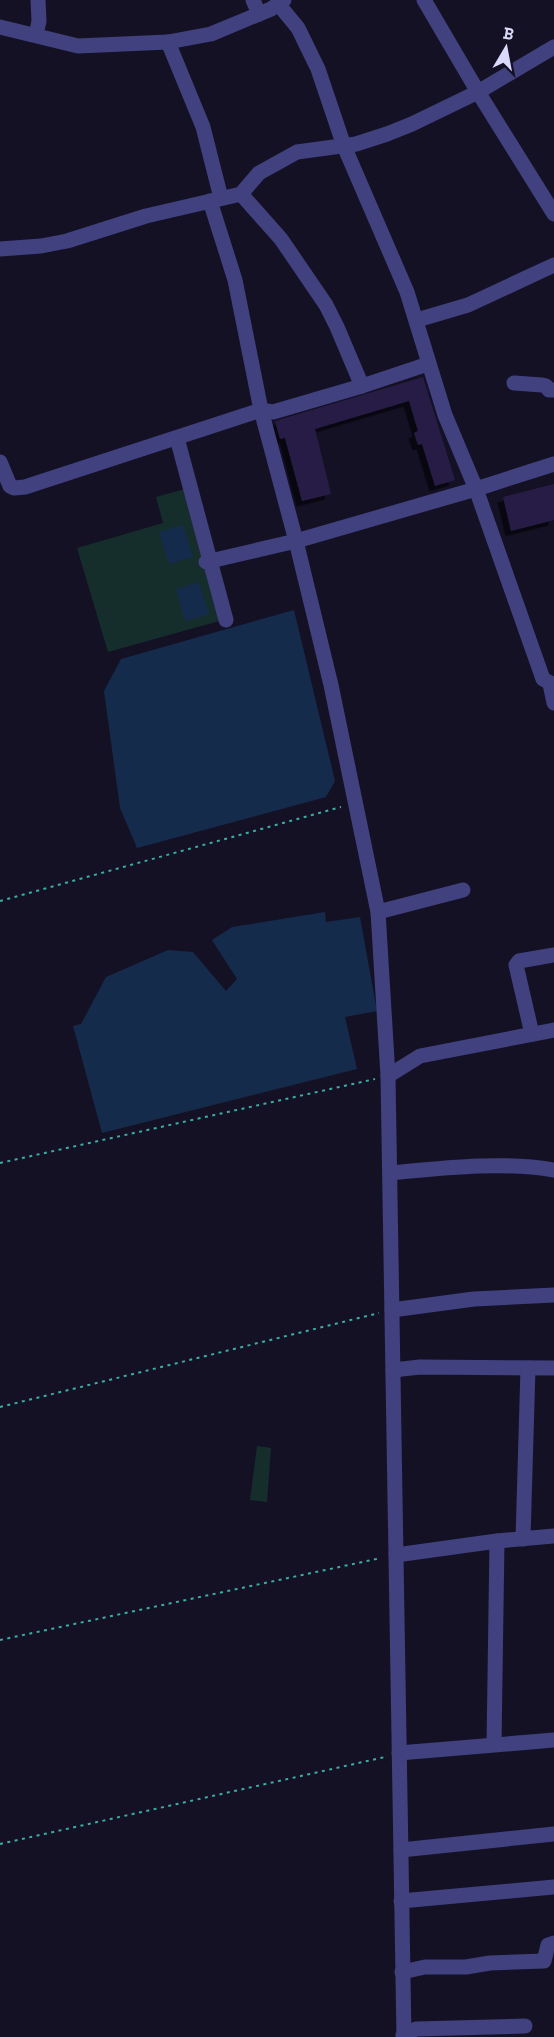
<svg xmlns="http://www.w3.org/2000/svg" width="554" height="2037" viewBox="0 0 554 2037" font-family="'Space Grotesk',sans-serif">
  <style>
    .green { fill: #152e2c }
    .water { fill: #152b4b }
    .building { fill: #251f44; filter: url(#shadow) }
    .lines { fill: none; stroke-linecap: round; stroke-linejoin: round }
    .path { stroke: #3bada2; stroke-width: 2; stroke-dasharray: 3 4.5; stroke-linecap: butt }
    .minor { stroke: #41417f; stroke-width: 15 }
  </style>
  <defs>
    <filter id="shadow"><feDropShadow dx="-5.5" dy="5.5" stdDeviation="0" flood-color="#0009"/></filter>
  </defs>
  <rect width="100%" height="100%" fill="#141125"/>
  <g class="green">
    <path d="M 185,489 L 223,620 L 108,652 L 77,548 L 163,523 L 156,497 Z"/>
    <path d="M 257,1446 L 271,1448 L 267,1502 L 250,1500 Z"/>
  </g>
  <g class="water">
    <path d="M 183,525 L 193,557 L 169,564 L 159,532 Z"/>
    <path d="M 199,582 L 209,614 L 185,621 L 176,589 Z"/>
    <path d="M 294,610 L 335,781 L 326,797 L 137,848 L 120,808 L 104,691 L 121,659 Z"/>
    <path d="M 325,912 L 326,922 L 360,917 L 377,1011 L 345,1017 L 357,1069 L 102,1133 L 73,1026 L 81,1024 L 106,977 L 168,950 L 193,952 L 226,991 L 237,979 L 212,940 L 232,927 Z"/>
  </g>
  <g class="building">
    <path d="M 423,377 L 455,480 L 435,486 L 422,444 L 418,445 L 414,433 L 418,431 L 409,401 L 315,429 L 331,494 L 302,501 L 285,438 L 280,439 L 275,421 Z"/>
    <path d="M 554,484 L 554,520 L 511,531 L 503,497 Z"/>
  </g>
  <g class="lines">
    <g class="path">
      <path d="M 0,901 L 341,807"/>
      <path d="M 0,1163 L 375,1079"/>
      <path d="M 0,1407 L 379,1313"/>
      <path d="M 0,1640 L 381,1558"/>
      <path d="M 0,1844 L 385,1757"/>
    </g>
    <g class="minor">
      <path d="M 253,0 L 259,14"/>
      <path d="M 424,0 L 478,92 L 554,47"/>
      <path d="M 0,27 L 78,46 L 168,42 L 211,34 L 271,9 L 284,0"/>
      <path d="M 36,35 L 39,21 L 38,0"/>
      <path d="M 168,42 L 203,127 L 221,198"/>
      <path d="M 241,194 L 281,239 L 326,305 L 337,327 L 362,386"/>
      <path d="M 210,201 L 235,280 L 261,410 L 273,412 L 362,386 L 428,364"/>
      <path d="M 0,249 L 41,246 L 67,241 L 146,216 L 241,194 L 259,173 L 297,152 L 356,144 L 387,134 L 412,124 L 478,92 L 554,214"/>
      <path d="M 417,320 L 468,305 L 554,265"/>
      <path d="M 514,383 L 542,385 L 546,386 L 549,390 L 554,390"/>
      <path d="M 177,438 L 226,620"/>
      <path d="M 0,462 L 10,486 L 14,488 L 25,487 L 261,410 L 296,541 L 476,489 L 445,415 L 407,292 L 344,146 L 318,69 L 298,28 L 279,5"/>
      <path d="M 554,464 L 476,489 L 543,679 L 554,685"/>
      <path d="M 206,562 L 296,541 L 331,685 L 378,912 L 388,1076 L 404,2037"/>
      <path d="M 550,684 L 554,703"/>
      <path d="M 378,912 L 463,890"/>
      <path d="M 532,1034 L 516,965 L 519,961 L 554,955"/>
      <path d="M 388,1076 L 420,1056 L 554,1030"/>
      <path d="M 390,1173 C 443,1168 501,1161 554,1170"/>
      <path d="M 392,1310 L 474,1299 L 554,1295"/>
      <path d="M 393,1370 L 420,1367 L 554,1368"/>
      <path d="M 523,1539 L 528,1368"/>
      <path d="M 396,1555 L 497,1541 L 554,1536"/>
      <path d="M 494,1744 L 497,1541"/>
      <path d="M 399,1753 L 554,1740"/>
      <path d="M 401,1850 L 554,1834"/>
      <path d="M 401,1901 L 554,1887"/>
      <path d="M 402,1972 L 425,1967 L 466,1967 L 490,1963 L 544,1961 L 548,1945 L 554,1943"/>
      <path d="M 403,2035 L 416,2029 L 525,2026"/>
    </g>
  </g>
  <g transform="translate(506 48) rotate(10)" stroke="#141125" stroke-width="4.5" paint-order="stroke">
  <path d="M0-4.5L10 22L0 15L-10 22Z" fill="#dbd9fb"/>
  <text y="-9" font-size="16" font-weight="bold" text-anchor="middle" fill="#dbd9fb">B</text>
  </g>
</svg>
